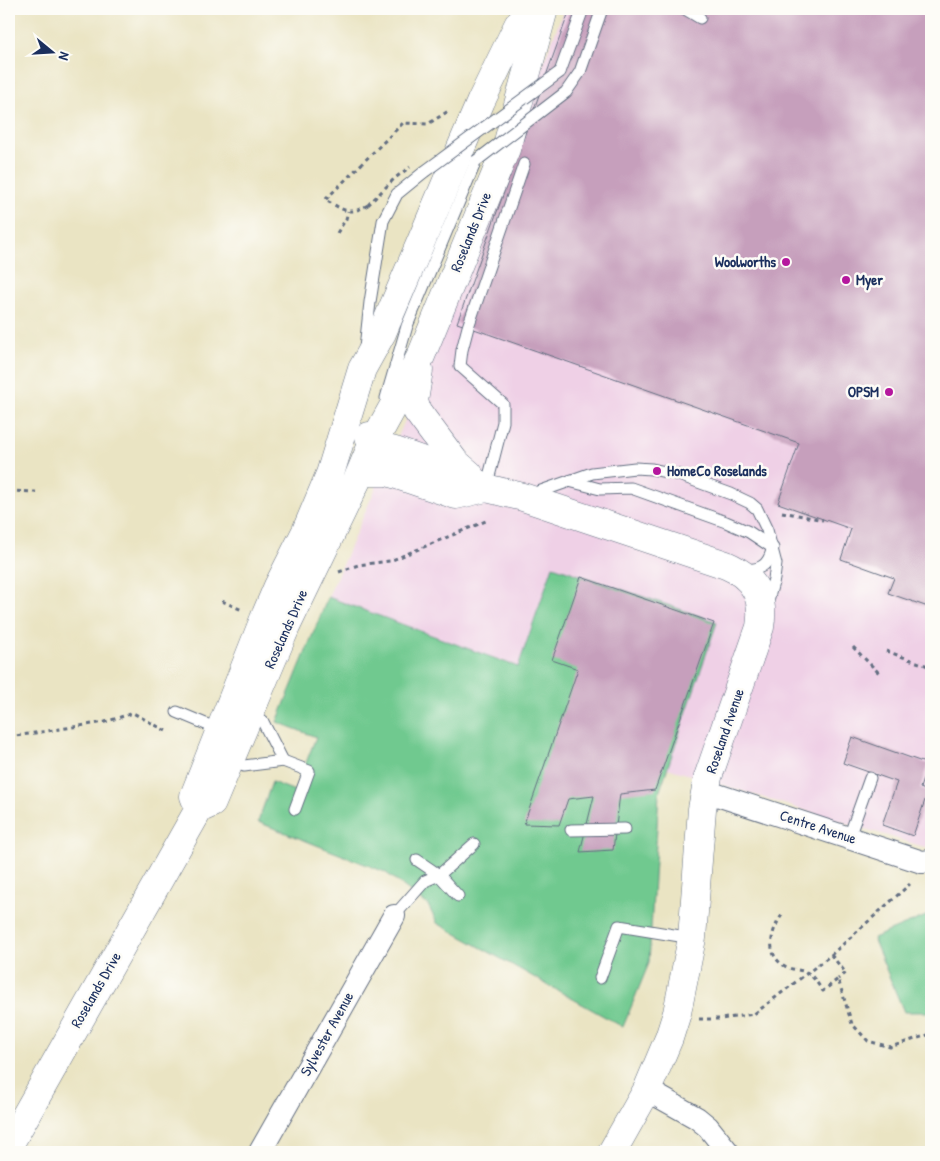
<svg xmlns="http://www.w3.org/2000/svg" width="940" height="1161" viewBox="0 0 940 1161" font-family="'Patrick Hand',sans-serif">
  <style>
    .built { fill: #efd0e6 }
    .green { fill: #6fc98f; stroke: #457c76 }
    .building { fill: #c69fbc }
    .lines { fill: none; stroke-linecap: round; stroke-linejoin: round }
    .service-casing { stroke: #636e81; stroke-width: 13 }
    .minor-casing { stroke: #636e81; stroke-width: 24 }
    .tertiary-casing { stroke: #636e81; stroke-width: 29 }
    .path { stroke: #636e81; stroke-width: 3; stroke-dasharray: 4 4; stroke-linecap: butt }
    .service { stroke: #fff; stroke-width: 11 }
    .minor { stroke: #fff; stroke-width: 22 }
    .tertiary { stroke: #fff; stroke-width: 28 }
    .service-bridge-casing { stroke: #636e81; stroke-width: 13; stroke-linecap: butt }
    .path-bridge { stroke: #636e81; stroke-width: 3; stroke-dasharray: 4 4; stroke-linecap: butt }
    .service-bridge { stroke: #fff; stroke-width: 11 }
    .poi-dot { fill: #b5179e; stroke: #fdfcf7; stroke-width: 2 }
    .labels { text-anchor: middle; stroke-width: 5; stroke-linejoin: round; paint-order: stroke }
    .street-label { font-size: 15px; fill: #1b2f5e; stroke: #fdfcf7 }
    .poi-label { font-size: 15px; font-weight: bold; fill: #1b2f5e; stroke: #fdfcf7; text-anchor: end }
  </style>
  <rect width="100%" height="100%" fill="#fdfcf7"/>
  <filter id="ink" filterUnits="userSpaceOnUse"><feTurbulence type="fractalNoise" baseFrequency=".02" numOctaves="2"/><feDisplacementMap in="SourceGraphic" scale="10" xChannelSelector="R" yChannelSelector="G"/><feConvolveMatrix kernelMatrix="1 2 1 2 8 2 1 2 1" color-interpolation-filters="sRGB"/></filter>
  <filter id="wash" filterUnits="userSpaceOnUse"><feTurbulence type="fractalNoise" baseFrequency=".0096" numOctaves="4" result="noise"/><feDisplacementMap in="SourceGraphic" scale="20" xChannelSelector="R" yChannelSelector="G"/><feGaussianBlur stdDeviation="1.12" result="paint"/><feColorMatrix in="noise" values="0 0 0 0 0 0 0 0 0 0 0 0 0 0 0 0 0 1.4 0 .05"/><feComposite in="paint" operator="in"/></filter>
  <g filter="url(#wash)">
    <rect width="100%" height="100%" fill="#eae4c3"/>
    <path class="built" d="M 564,9 L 931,9 L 931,846 L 924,847 L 667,768 L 717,622 L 519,667 L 328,597 L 425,375 Z"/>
    <g class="green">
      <path d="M 553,566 L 717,622 L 659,793 L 649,963 L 623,1027 L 437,923 L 428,905 L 385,872 L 258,822 L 272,782 L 295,791 L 316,737 L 277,722 L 328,597 L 518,667 Z"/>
      <path d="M 931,914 L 931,1012 L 904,1012 L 873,938 Z"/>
    </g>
    <g id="blocks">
      <g class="building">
        <path d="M 570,9 L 931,9 L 931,608 L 888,593 L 894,578 L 841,559 L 851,529 L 778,503 L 799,443 L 457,323 Z"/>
        <path d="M 581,577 L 714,623 L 655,790 L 620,794 L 613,850 L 580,852 L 594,796 L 568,799 L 559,825 L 524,824 L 578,669 L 552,660 Z"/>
        <path d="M 852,737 L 928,764 L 920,788 L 928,791 L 913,836 L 882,825 L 897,782 L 843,763 Z"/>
      </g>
    </g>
  </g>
  <g filter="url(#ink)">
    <use href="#blocks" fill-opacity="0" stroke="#636e81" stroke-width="1"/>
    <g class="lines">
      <defs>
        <g id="service">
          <path d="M 685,9 L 700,18"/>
          <path d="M 560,72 L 583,9"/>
          <path d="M 580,72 L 602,9"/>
          <path d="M 365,348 L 370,302 L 383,221 L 397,194 L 424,172"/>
          <path d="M 386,398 L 407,326 L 476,161"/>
          <path d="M 569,481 L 600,489 L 631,488 L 726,522 L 749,532 L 773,548"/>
          <path d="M 486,488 L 503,422 L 503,404 L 460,366 L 462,350 L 468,327 L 524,164"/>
          <path d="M 530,495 L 592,473 L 635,468 L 652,469 L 679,475 L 731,494 L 750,503 L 757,509 L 767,530 L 776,564 L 774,579 L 767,604"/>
          <path d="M 742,569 C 759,571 768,566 772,550"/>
          <path d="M 177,712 L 220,730"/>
          <path d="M 249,716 L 263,722 L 283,761"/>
          <path d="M 230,760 L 244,766 L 283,761 L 309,771 L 295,809"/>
          <path d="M 571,830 L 625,829"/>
          <path d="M 849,837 L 870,778"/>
          <path d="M 417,860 L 439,875 L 458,896"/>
          <path d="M 394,916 L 425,881 L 439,875 L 474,844"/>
          <path d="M 600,978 L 619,926 L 692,938"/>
        </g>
        <g id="minor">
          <path d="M 705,791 L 922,862 L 931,861"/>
          <path d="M 647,1090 L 697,1118 L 708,1127 L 728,1152"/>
          <path d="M 260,1152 L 394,916"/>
        </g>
        <g id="tertiary">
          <path d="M 419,370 L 414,401 L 417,411 L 455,462 L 469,474"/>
          <path d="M 369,436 L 372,445 L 388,472"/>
          <path d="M 372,445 L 395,451 L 458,473 L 486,488 L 523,497 L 726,565 C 754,577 765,597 760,627 L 708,777 L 702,809 L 692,938 L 677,1013 L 669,1038 L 647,1090 L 612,1152"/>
          <path d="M 370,472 L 388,472 L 456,495 L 486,488"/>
          <path d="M 199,809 L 194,796 L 264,619 L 278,586 L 306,531 L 330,474 L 362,369 L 382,333 L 481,101 L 518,25 L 530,9"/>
          <path d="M 9,1145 L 199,809 L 212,803 L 286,627 L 358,478 L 372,445 L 421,356 L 506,149 L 544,9"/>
        </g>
      </defs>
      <use href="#service" class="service-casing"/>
      <use href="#minor" class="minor-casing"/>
      <use href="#tertiary" class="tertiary-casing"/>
      <g class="path">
        <path d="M 368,205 C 348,217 343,209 325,200 L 403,123 L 428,124 L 450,110"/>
        <path d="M 337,233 L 346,219 L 348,211"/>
        <path d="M 9,491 L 36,492"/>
        <path d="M 782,512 L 823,520"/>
        <path d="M 339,572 L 358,565 L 390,561 L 486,521"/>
        <path d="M 222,601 L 242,610"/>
        <path d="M 853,647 L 879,673"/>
        <path d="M 886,651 L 931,667"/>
        <path d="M 9,737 L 105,722 L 133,713 L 168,732"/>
        <path d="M 782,915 C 770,932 764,958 789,968 C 794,970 803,970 808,973 C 813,976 819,986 823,991 L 838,979 L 852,1024 L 868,1041 L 890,1047 L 931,1034"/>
        <path d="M 831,955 L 846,973 L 838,979"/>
        <path d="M 699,1019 L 721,1019 L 754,1014 L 831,955 L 910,884"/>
      </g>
      <use href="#service" class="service"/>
      <use href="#minor" class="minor"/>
      <use href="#tertiary" class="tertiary"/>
      <defs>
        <g id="service-bridge">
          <path d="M 476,161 L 566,92 L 580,72"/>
          <path d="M 424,172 L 560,72"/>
        </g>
      </defs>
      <use href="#service-bridge" class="service-bridge-casing"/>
      <path class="path-bridge" d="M 368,205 L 395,178 L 410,167"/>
      <use href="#service-bridge" class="service-bridge"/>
    </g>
  </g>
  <g class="poi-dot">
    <circle cx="786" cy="262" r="5"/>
    <circle cx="846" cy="280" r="5"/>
    <circle cx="889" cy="392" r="5"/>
    <circle cx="657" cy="471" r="5"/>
  </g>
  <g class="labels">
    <g class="street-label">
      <text transform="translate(471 232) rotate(-68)" y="5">Roselands Drive</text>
      <text transform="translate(286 629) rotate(-66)" y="5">Roselands Drive</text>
      <text transform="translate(725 731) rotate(-71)" y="5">Roseland Avenue</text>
      <text transform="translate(818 827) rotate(18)" y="5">Centre Avenue</text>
      <text transform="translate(96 990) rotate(-60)" y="5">Roselands Drive</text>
      <text transform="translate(327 1034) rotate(-61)" y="5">Sylvester Avenue</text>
    </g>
    <g class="poi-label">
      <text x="776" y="267">Woolworths</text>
      <text x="856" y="285" text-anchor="start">Myer</text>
      <text x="879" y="397">OPSM</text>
      <text x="667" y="476" text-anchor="start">HomeCo Roselands</text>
    </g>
  </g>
  <rect width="940" height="1161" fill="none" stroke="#fdfcf7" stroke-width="30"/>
  <g transform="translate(52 52) rotate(108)" stroke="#fdfcf7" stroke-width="4" paint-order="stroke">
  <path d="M0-4L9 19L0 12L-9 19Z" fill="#1b2f5e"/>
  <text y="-8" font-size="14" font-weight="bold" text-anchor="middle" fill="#1b2f5e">N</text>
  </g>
</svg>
